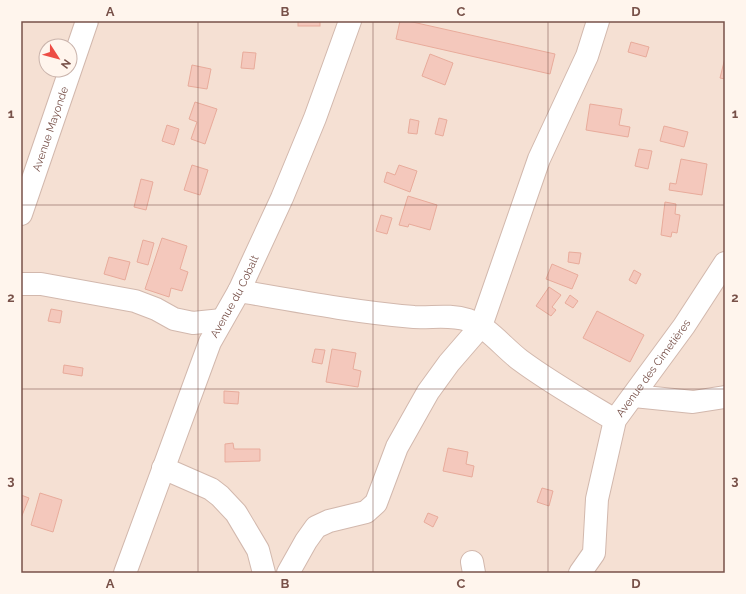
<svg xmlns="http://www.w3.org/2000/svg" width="746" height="594" viewBox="0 0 746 594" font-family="Raleway,sans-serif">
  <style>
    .residential { fill: #f5e0d3; fill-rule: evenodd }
    .building { fill: #f4c8bc; stroke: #e8ab9b }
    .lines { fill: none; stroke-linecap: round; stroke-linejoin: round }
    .minor-casing { stroke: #d2b8ad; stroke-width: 24 }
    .minor { stroke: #fff; stroke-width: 22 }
    .grid { fill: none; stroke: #785149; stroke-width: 1; stroke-opacity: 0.55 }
    .labels { text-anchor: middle; stroke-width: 3; stroke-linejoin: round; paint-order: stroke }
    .street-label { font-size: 11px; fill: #785149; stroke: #fff5ed }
    .neatline { fill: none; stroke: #785149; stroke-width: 1.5 }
    .grid-label { font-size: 13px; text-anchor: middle; font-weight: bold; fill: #785149 }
  </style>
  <rect width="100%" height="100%" fill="#fdf0e5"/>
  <path class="residential" d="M 21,21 L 725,21 L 725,573 L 21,573 ZM 46,46 L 70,46 L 70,70 L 46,70 Z"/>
  <g class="building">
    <rect x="298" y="21" width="22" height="5"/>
    <path d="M 400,21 L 408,21 L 555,54 L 550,74 L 396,39 Z"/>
    <path d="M 631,42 L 649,47 L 646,57 L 628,52 Z"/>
    <path d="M 243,52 L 256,53 L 254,69 L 241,68 Z"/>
    <path d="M 430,54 L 453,63 L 445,85 L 422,76 Z"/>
    <path d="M 725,58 L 725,79 L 720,78 Z"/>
    <path d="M 192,65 L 211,69 L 207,89 L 188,86 Z"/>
    <path d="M 195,102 L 217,109 L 205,144 L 191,139 L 197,122 L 189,119 Z"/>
    <path d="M 590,104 L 622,109 L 619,125 L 630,127 L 628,137 L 586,130 Z"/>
    <path d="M 439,118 L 447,120 L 443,136 L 435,134 Z"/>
    <path d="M 410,119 L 419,121 L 417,134 L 408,133 Z"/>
    <path d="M 167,125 L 179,129 L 174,145 L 162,141 Z"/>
    <path d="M 664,126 L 688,132 L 684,147 L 660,141 Z"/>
    <path d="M 639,149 L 652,151 L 648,169 L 635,166 Z"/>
    <path d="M 681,159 L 707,164 L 702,195 L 669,190 L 670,183 L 676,184 Z"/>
    <path d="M 192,165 L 208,170 L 200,195 L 184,190 Z"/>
    <path d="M 399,165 L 417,171 L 410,192 L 384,182 L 387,172 L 395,175 Z"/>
    <path d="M 141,179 L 153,182 L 146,210 L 134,207 Z"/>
    <path d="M 408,196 L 437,205 L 430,230 L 409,224 L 408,227 L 399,225 Z"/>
    <path d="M 665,202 L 676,204 L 675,214 L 680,215 L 677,233 L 672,232 L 671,237 L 661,235 Z"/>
    <path d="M 381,215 L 392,218 L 387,234 L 376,231 Z"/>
    <path d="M 162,238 L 187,246 L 180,269 L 188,272 L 182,291 L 171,288 L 169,297 L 145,289 Z"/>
    <path d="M 143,240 L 154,243 L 148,265 L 137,262 Z"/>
    <path d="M 569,252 L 581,253 L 579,264 L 568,262 Z"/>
    <path d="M 109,257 L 130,262 L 125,280 L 104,274 Z"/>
    <path d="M 552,264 L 578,275 L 572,289 L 546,279 Z"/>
    <path d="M 634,270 L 641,274 L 636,284 L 629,280 Z"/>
    <path d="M 549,287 L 561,295 L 552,307 L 556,310 L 551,316 L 536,306 Z"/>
    <path d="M 570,295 L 578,301 L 573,308 L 565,303 Z"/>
    <path d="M 51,309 L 62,311 L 60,323 L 48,321 Z"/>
    <path d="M 597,311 L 644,335 L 630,362 L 583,338 Z"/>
    <path d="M 315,349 L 325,350 L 322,364 L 312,362 Z"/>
    <path d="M 332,349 L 356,353 L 353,369 L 361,371 L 358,387 L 326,382 Z"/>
    <path d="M 64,365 L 83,368 L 82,376 L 63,373 Z"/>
    <path d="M 224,391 L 239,392 L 238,404 L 224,403 Z"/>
    <path d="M 233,443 L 234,449 L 260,449 L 260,461 L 225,462 L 225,444 Z"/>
    <path d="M 448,448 L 468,452 L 466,464 L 474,466 L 472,477 L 443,471 Z"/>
    <path d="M 542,488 L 553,491 L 549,506 L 537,502 Z"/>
    <path d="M 40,493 L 62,500 L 53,532 L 31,525 Z"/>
    <path d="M 21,495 L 29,498 L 21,518 Z"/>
    <path d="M 428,513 L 438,517 L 433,527 L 424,522 Z"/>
  </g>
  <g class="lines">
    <defs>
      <g id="minor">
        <path id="s1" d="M 21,214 L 87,21"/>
        <path d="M 21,284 L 41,284 L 135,301 L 156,309 L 174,319 L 193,323 L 222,320"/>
        <path d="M 239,291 C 297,301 355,312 414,317 C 432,318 450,314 468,320 C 488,327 503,347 520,360 C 551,383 583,401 615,420"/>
        <path d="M 634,396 L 693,402 L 725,397"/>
        <path d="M 163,468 L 211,489 L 220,496 L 236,513 L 258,550 L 264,573"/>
        <path d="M 472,562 L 474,573"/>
        <path id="s2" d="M 125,573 L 210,342 L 239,291 L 282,198 L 315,118 L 350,21"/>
        <path d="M 288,573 L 306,541 L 316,527 L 329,521 L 366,512 L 376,503 L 397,447 L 428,392 L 449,363 L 481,326 L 539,159 L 587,56 L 598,21"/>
        <path id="s3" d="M 580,573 L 594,553 L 597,499 L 615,420 L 684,326 L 725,263"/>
      </g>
    </defs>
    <use href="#minor" class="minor-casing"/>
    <use href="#minor" class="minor"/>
  </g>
  <path class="grid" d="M 198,21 L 198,573M 373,21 L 373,573M 548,21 L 548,573M 21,205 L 725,205M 21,389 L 725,389"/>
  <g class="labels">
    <g class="street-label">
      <text dy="4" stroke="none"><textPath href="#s1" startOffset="90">Avenue Mayonde</textPath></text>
      <text dy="4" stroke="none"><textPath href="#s2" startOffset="298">Avenue du Cobalt</textPath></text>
      <text dy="4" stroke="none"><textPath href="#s3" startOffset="224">Avenue des Cimetières</textPath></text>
    </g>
  </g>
  <rect width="746" height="594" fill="none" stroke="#fff5ed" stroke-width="44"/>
  <g transform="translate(58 58) rotate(126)"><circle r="19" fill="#fff5ed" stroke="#c9b3ab"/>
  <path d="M0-3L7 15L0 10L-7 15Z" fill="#ed4d45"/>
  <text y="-6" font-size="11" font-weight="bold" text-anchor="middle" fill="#785149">N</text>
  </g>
  <rect x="22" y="22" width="702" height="550" class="neatline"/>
  <g class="grid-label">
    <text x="110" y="16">A</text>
    <text x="285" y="16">B</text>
    <text x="461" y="16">C</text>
    <text x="636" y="16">D</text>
    <text x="11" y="118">1</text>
    <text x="735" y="118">1</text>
    <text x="11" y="302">2</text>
    <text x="735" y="302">2</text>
    <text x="11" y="485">3</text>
    <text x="735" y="485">3</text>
    <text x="110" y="588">A</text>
    <text x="285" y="588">B</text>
    <text x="461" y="588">C</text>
    <text x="636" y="588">D</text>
  </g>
</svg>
